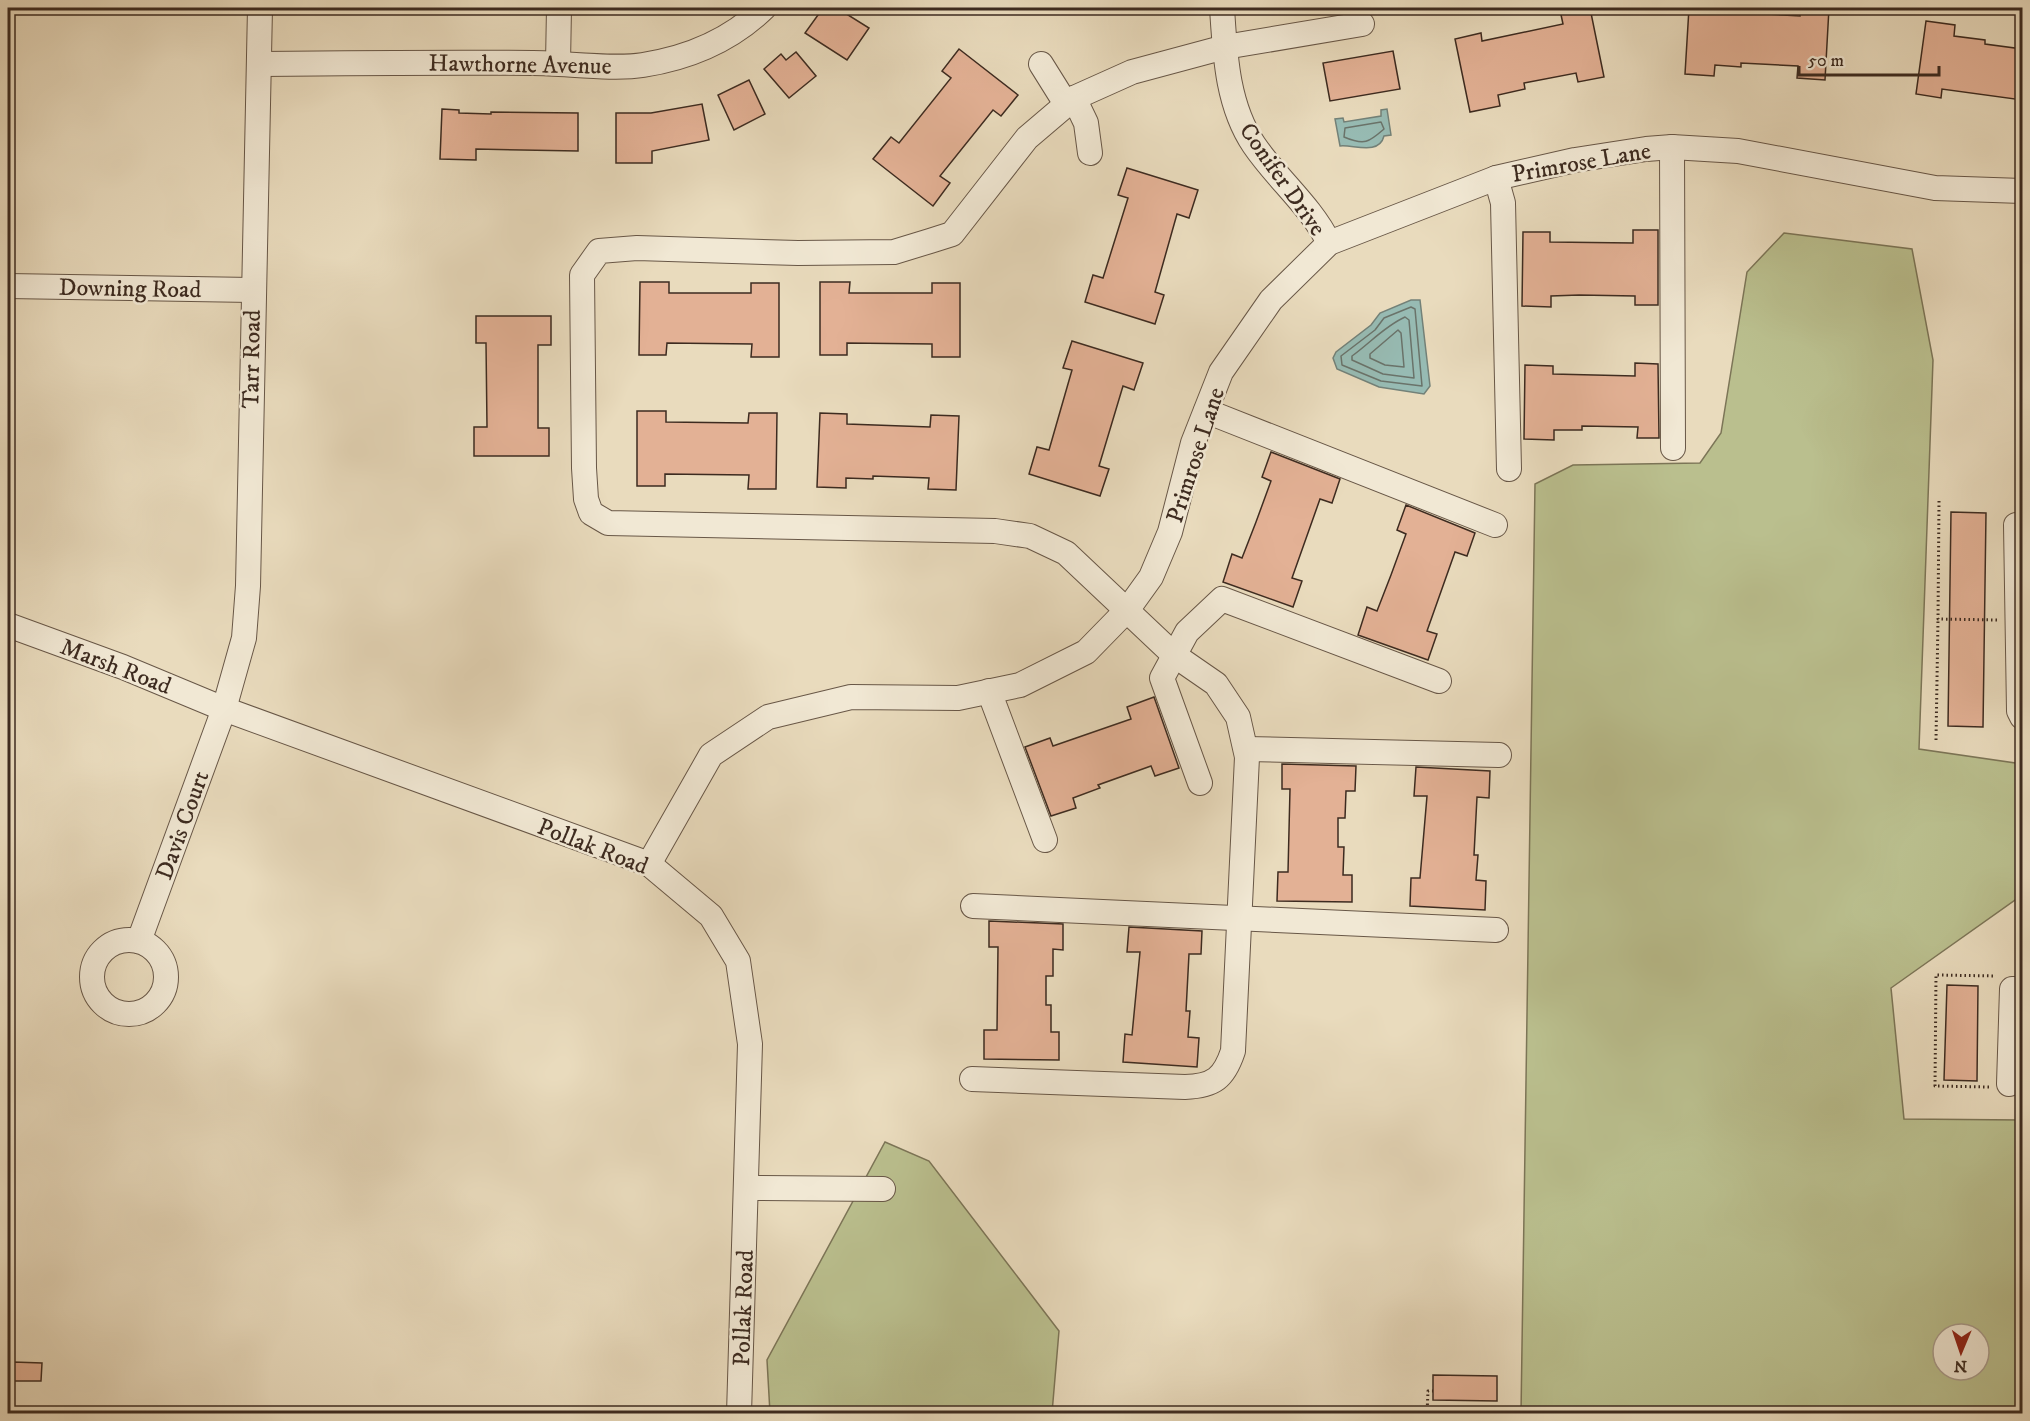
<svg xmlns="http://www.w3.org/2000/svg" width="2030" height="1421" viewBox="0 0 2030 1421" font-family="'IM FELL DW Pica',serif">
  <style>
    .green { fill: #babf8e; stroke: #7c7557; stroke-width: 1.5; fill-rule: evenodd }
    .water { fill: #97bbb3; stroke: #738178; stroke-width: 1.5 }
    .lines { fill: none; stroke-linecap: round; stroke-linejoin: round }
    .shore { stroke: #6a736a; stroke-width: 1.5 }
    .building { fill: #e3b195; stroke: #3d2b20; stroke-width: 1.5 }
    .minor-casing { stroke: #685747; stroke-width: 26 }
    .path { stroke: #3d2b20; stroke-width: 3; stroke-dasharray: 1.5 3; stroke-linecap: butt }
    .minor { stroke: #f1e8d4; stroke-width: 24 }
    .labels { text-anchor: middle; stroke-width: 5; stroke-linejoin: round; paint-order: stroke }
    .street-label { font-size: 24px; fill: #3d2b20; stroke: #f1e8d4 }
  </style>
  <rect width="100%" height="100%" fill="#e9dbbd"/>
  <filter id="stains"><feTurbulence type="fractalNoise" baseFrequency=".00333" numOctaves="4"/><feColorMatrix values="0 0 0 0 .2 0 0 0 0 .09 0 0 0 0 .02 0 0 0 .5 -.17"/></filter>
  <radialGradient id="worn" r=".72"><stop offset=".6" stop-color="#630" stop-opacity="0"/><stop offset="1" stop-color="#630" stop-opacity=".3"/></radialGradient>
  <g class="green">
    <path d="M 1784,233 L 1912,249 L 1933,360 L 1919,749 L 2022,764 L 2022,895 L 1891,988 L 1904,1119 L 2022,1120 L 2022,1413 L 1521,1413 L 1535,484 L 1573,465 L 1700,463 L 1721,433 L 1747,272 ZM 1943,1334 L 1979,1334 L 1979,1370 L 1943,1370 Z"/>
    <path d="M 885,1142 L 929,1161 L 1059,1331 L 1052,1413 L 770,1413 L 767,1360 Z"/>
  </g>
  <g class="water">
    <path d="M 1387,109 L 1391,135 L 1384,136 C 1379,156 1352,144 1340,146 L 1335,119 L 1343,118 L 1344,122 L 1381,116 L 1381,110 Z"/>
    <path d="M 1411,300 L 1420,300 L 1430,386 L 1424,394 L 1379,387 L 1337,369 L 1333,358 L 1336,352 L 1371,325 L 1380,313 Z"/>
  </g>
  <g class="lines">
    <g class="shore">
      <path d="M 1381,122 L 1384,129 C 1369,142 1365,146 1344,137 L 1345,128 Z"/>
      <path d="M 1411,307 L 1415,309 L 1422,386 L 1381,381 L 1342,365 L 1341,356 L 1375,330 L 1384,318 Z"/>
      <path d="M 1405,317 L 1409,320 L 1414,378 L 1383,374 L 1352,360 L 1352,356 C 1370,343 1385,326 1405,317 Z"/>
      <path d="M 1398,330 L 1401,333 L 1404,367 L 1385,365 L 1370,358 L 1370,354 Z"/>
    </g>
  </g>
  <g class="building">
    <path d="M 823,8 L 837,8 L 869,28 L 847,60 L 805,33 Z"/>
    <path d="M 1573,8 L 1590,8 L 1604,77 L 1578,82 L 1576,73 L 1524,83 L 1525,89 L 1498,95 L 1500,106 L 1470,112 L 1455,39 L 1481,33 L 1482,41 L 1563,24 L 1560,10 Z"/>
    <path d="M 1689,8 L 1717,8 L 1717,11 L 1800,16 L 1800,8 L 1829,8 L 1825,80 L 1797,78 L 1798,66 L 1741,63 L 1741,67 L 1715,65 L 1714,76 L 1685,74 Z"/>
    <path d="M 1926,21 L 1955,25 L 1954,36 L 1985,40 L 1985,44 L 2022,49 L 2022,100 L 1942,89 L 1941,98 L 1916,94 Z"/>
    <path d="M 959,49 L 1018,95 L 1001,116 L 993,110 L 940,176 L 950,183 L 933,206 L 873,159 L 891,137 L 899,143 L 951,78 L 942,71 Z"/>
    <path d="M 1393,51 L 1400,89 L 1330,101 L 1323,63 Z"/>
    <path d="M 796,52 L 816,76 L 789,98 L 764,69 L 781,54 L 786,60 Z"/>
    <path d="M 749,80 L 765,114 L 734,130 L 718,95 Z"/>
    <path d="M 702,104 L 709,140 L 652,151 L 652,163 L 616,163 L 616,113 L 651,113 Z"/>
    <path d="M 442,109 L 459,110 L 459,113 L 491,114 L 491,112 L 578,113 L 578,151 L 476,149 L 476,160 L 440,159 Z"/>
    <path d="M 1127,168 L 1198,190 L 1189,218 L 1177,214 L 1155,292 L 1164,295 L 1155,324 L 1085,302 L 1093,275 L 1103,278 L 1128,198 L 1118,195 Z"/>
    <path d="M 1633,230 L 1658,230 L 1658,305 L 1635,305 L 1635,296 L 1579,295 L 1551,296 L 1551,307 L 1522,306 L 1523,232 L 1550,232 L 1550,242 L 1633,243 Z"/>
    <path d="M 640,282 L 669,282 L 669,293 L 751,293 L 751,283 L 779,283 L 779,357 L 751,357 L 752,344 L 667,343 L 666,355 L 639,355 Z"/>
    <path d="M 820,282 L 850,282 L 849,293 L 932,293 L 932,283 L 960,283 L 960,357 L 932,357 L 932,344 L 847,343 L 847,355 L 820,355 Z"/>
    <path d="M 476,316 L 551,316 L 551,345 L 538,345 L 538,428 L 549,428 L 549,456 L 474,456 L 474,427 L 487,427 L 486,343 L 476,343 Z"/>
    <path d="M 1072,341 L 1143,363 L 1134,390 L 1123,386 L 1099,466 L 1109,469 L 1100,496 L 1029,474 L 1037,447 L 1049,450 L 1072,370 L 1063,368 Z"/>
    <path d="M 1635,363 L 1658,364 L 1659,438 L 1637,438 L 1638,427 L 1582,426 L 1582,430 L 1554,430 L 1554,440 L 1524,439 L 1525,365 L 1553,366 L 1553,374 L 1635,376 Z"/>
    <path d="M 637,411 L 666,411 L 666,422 L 748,423 L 749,413 L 777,413 L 776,489 L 748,489 L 749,475 L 665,474 L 665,486 L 637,486 Z"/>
    <path d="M 820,413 L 847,414 L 847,424 L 930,427 L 931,415 L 959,416 L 956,490 L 928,489 L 929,478 L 873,476 L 873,479 L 846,478 L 846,488 L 817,487 Z"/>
    <path d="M 1271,452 L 1340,479 L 1332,503 L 1320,499 L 1292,578 L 1302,581 L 1293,607 L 1223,582 L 1232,554 L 1242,558 L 1256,522 L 1271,481 L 1262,477 Z"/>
    <path d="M 1406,505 L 1475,533 L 1467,556 L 1455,552 L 1427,631 L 1437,634 L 1428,660 L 1358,635 L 1367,607 L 1377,611 L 1391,575 L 1406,534 L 1397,530 Z"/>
    <path d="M 1951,512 L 1986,513 L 1983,727 L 1948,726 Z"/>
    <path d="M 1154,697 L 1179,768 L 1155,776 L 1151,766 L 1098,785 L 1100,788 L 1073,798 L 1076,808 L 1051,816 L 1025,747 L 1050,738 L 1053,746 L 1131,719 L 1127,707 Z"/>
    <path d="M 1282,764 L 1356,766 L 1355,791 L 1346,791 L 1345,818 L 1338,818 L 1338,847 L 1344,847 L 1343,875 L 1352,875 L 1352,902 L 1277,901 L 1278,872 L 1288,872 L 1290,789 L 1282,789 Z"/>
    <path d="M 1416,767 L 1490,771 L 1489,798 L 1477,797 L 1474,855 L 1478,855 L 1476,880 L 1486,881 L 1485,910 L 1410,906 L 1411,878 L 1420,878 L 1427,796 L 1414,796 Z"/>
    <path d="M 989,921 L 1063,924 L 1063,950 L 1053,949 L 1053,976 L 1046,976 L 1046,1005 L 1051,1005 L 1051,1032 L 1059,1032 L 1059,1060 L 984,1059 L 984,1030 L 997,1030 L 998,947 L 989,947 Z"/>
    <path d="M 1129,927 L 1202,931 L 1201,954 L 1189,954 L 1186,1011 L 1190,1011 L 1188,1037 L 1199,1038 L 1197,1067 L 1123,1062 L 1125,1034 L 1132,1035 L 1140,952 L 1127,952 Z"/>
    <path d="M 1947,985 L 1978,986 L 1977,1081 L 1944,1080 Z"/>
    <path d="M 13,1362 L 42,1363 L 41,1381 L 12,1381 Z"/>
    <path d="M 1433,1375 L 1497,1376 L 1497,1401 L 1433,1400 Z"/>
  </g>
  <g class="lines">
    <defs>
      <g id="minor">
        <path d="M 1222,8 C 1225,54 1227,105 1254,145 C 1277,179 1311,206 1329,243"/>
        <path d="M 558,63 L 559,8"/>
        <path d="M 260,64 C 351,63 442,62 533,63 C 565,63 613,70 643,65 C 688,58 731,40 764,8"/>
        <path d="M 1041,64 L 1066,104"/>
        <path d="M 1074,98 L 1086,123 L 1090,153"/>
        <path d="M 1672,147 L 1673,448"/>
        <path d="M 1496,178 L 1503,203 L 1509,469"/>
        <path d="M 8,286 L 252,290"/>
        <path d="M 1206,411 L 1495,525"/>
        <path d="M 2022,525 L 2016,525 L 2019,711 L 2022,717"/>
        <path d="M 8,625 L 123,667 L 224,709 L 649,864 L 711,916 L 738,961 L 750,1044 L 739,1414"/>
        <path d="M 989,691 L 1045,840"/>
        <path d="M 1246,749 L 1499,755"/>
        <path d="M 1200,783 L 1162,678 L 1187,632 L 1222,599 L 1439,681"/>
        <path d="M 649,864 L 711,755 L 768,717 L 851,697 L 958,698 L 1020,685 L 1086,652 L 1128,609 L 1151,577 L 1170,532 L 1193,443 L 1221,372 L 1271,300 L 1329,243 L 1496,178 L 1575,160 L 1646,149 L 1672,147 L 1738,151 L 1935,188 L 2022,191"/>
        <path d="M 973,906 L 1496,930"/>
        <circle cx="129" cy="977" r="37"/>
        <path d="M 139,941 L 224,709 L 244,638 L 248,586 L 260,8"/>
        <path d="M 972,1079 L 1185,1087 C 1214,1086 1224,1078 1233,1051 L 1247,757 L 1238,717 L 1216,684 L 1174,655 L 1066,553 L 1030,536 L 995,531 L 608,523 L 591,513 L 586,499 L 584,468 L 582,275 L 599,251 L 637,248 L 798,253 L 894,252 L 930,241 L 952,234 L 1027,138 L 1074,98 L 1132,72 L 1225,47 L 1362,24"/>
        <path d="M 2009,1084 L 2012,989 L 2022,989"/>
        <path d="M 748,1188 L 883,1189"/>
      </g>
    </defs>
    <use href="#minor" class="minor-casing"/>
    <g class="path">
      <path d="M 1939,501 L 1938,619 L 1998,620"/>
      <path d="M 1936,740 L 1938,619"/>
      <path d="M 1989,1087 L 1935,1086 L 1936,975 L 1996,976"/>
      <path d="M 1427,1414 L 1428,1391 L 1433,1391"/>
    </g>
    <use href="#minor" class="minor"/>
  </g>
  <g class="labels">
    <g class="street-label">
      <text transform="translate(520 64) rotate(1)" y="8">Hawthorne Avenue</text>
      <text transform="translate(1581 162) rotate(-10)" y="8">Primrose Lane</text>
      <text transform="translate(1283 179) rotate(55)" y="8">Conifer Drive</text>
      <text transform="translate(130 288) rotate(1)" y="8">Downing Road</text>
      <text transform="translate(251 359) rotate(-89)" y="8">Tarr Road</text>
      <text transform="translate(1195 455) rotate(-72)" y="8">Primrose Lane</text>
      <text transform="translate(116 666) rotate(21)" y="8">Marsh Road</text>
      <text transform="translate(182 825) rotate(-70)" y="8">Davis Court</text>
      <text transform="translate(593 846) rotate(21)" y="8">Pollak Road</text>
      <text transform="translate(743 1308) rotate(-88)" y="8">Pollak Road</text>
    </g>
  </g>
  <rect width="2030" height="1421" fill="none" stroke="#e9dbbd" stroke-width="30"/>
  <rect x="9" y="9" width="2012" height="1403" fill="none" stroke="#3d2b20" stroke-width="3"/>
  <rect x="15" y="15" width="2000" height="1391" fill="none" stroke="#3d2b20" stroke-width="1.5"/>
  <g transform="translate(1961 1352) rotate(182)"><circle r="28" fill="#f1e8d4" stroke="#a99c8c" stroke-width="1.5"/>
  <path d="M0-4.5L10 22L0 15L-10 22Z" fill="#8f2418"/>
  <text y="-9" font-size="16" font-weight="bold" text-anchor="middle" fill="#3d2b20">N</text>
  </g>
  <path d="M1799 66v9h140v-9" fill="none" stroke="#3d2b20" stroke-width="3"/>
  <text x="1808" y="66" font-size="18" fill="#3d2b20" stroke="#f1e8d4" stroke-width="4.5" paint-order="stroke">50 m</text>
  <rect width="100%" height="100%" filter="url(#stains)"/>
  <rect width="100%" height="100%" fill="url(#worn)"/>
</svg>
